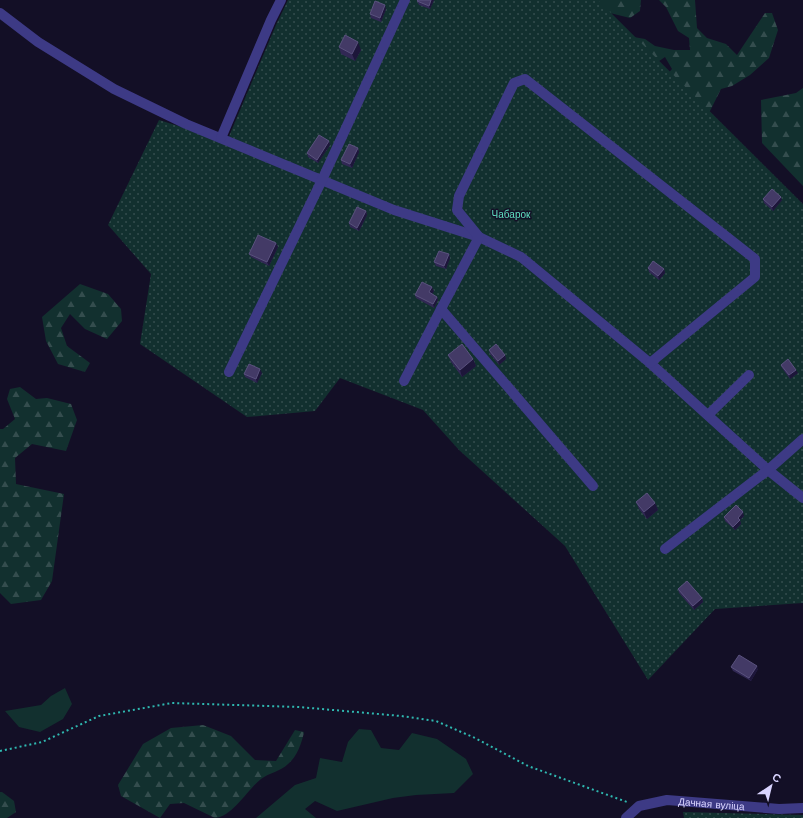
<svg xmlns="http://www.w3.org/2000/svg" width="803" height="818" viewBox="0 0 803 818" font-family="'Work Sans',sans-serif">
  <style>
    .grass { fill: #12302f }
    .forest { fill: url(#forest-firs) }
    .garden { fill: url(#garden-dots) }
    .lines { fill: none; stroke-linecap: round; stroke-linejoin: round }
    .path { stroke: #2fb8b0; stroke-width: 2; stroke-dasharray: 2 3; stroke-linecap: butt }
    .minor { stroke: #3d3a85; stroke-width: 10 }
    .wall { fill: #312854 }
    .shaded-wall { fill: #1d163a }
    .building { fill: #433a66; stroke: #5a527e }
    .labels { text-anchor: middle; stroke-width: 3; stroke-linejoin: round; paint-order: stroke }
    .park-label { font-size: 10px; fill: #5fe0c0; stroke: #130f26 }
    .street-label { font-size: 10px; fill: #d9d4ff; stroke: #130f26 }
  </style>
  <defs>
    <pattern id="forest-firs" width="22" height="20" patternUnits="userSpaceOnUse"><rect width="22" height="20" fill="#12302f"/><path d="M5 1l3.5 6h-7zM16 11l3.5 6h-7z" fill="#344d4e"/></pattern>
    <pattern id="garden-dots" width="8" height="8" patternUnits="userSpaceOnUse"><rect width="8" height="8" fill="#12302f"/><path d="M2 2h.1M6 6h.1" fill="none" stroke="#344d4e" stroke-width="1.8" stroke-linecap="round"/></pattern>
  </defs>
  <rect width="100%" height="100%" fill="#130f26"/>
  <g class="grass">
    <path d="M 65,688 L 72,704 L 63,719 L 40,732 L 19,727 L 5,711 L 41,705 L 51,696 Z"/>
    <path d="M 359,729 L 371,730 L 381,748 L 399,750 L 412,733 L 437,739 L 466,759 L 473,774 L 454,793 L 416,795 L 393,798 L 337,811 L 315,801 L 305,809 L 316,818 L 256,818 L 295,785 L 316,778 L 320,758 L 342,762 L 348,742 Z"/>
  </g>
  <g class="forest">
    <path d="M 567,0 L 641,0 L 640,11 L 630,18 L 602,11 Z"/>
    <path d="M 659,0 L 695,0 L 697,28 L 707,38 L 726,44 L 737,55 L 765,13 L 772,13 L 778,30 L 769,58 L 750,75 L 732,86 L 721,89 L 707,117 L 663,79 L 672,69 L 665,57 L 652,66 L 628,36 L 645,39 L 655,46 L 674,50 L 690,50 L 689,38 L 678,31 L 666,7 Z"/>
    <path d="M 803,88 L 803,186 L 762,143 L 761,100 L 796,93 Z"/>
    <path d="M 80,284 L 108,294 L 121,309 L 122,321 L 107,339 L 85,329 L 70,314 L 61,328 L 67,346 L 90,363 L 85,372 L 58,364 L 46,341 L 42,317 Z"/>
    <path d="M 20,387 L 36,399 L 47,398 L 71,404 L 77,420 L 66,451 L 32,444 L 15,458 L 16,484 L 64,494 L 52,581 L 41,600 L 11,604 L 0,593 L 0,429 L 3,429 L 15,419 L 7,399 L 10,389 Z"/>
    <path d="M 203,725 L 231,736 L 255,760 L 276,761 L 295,730 L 304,732 C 302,742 297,757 288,764 C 281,771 269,773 261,779 C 248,789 232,817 215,818 L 184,803 L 170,804 L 160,818 L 121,796 L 118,785 L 143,744 L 171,728 Z"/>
    <path d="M 0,792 L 2,792 L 14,801 L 16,812 L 7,818 L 0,818 Z"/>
  </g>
  <g class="garden">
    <path d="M 288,0 L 598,0 L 803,204 L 803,603 L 715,609 L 648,680 L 565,546 L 459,450 L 423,410 L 340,378 L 315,411 L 247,417 L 140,344 L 151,274 L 108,225 L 159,120 L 227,141 L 276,25 Z"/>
    <path d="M 683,812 L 803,815 L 803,818 L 684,818 Z"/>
  </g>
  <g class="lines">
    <path class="path" d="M 0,751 L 42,742 L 99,716 L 172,703 L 299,707 L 401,716 L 436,721 L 475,738 L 528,766 L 627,802"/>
    <g class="minor">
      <path d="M 0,13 L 38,42 L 114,89 L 186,124 L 394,210 L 479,237 L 521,257 L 650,363 L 768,470 L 803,498"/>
      <path d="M 221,138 L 271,20 L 281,0"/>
      <path d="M 229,372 L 322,180 L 405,0"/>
      <path d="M 404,381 L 441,309"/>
      <path d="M 708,415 L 749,375"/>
      <path d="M 593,486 L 441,309 L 479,237 L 457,210 L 459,196 L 514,83 L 525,79 L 755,259 L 755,277 L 650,363"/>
      <path d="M 665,549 L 768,470 L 803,439"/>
      <path id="s1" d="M 626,818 L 639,806 L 667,800 L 779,809 L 803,808"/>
    </g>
  </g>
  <g class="wall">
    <path d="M 418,0 L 434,0 L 430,9 L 419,5 L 417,1 Z"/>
    <path d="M 386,9 L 381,22 L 371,18 L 370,14 Z"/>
    <path d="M 339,47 L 361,50 L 355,61 L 341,54 Z"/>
    <path d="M 329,141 L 330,145 L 318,163 L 308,157 L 307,153 Z"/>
    <path d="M 358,148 L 359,152 L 352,168 L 342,164 L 341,160 Z"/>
    <path d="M 763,199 L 782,200 L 773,211 L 764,203 Z"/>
    <path d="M 366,211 L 367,215 L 359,231 L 350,227 L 349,223 Z"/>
    <path d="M 276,243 L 278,247 L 269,266 L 251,257 L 249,254 Z"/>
    <path d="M 449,254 L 450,258 L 446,269 L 436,266 L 434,262 Z"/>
    <path d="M 648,268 L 664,269 L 665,273 L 659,280 L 649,272 Z"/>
    <path d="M 434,291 L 432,294 L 437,297 L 438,300 L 434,308 L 416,298 L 415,295 Z"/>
    <path d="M 489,350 L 505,355 L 506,359 L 499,365 L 490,354 Z"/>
    <path d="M 448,355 L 473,359 L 476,366 L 462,377 L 451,362 Z"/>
    <path d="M 781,365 L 798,373 L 790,379 L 782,368 Z"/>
    <path d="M 262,373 L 257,383 L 245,377 L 244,374 Z"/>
    <path d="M 636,502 L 655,503 L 658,510 L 647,519 L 639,509 Z"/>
    <path d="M 744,516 L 740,520 L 741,524 L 735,530 L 725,521 L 724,517 Z"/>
    <path d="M 678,589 L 702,598 L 703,602 L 694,610 L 679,593 Z"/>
    <path d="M 731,667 L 758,669 L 751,681 L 733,671 Z"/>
  </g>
  <g class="shaded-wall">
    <path d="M 431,0 L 434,0 L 430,9 L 429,6 Z"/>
    <path d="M 385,5 L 386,9 L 381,22 L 380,18 Z"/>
    <path d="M 358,42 L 361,50 L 355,61 L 352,54 Z"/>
    <path d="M 329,141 L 330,145 L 318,163 L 317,160 Z"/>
    <path d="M 358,148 L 359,152 L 352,168 L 350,164 Z"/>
    <path d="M 781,197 L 782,200 L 773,211 L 772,207 Z"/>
    <path d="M 366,211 L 367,215 L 359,231 L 357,228 Z"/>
    <path d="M 276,243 L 278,247 L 269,266 L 267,262 Z"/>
    <path d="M 449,254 L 450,258 L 446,269 L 444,266 Z"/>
    <path d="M 664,269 L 665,273 L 659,280 L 658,276 Z"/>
    <path d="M 432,287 L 434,291 L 431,296 L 429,292 Z"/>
    <path d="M 437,297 L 438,300 L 434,308 L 433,304 Z"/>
    <path d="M 505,355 L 506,359 L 499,365 L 498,361 Z"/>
    <path d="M 473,359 L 476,366 L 462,377 L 460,370 Z"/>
    <path d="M 260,369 L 262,373 L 257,383 L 256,379 Z"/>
    <path d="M 796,370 L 798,373 L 790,379 L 789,375 Z"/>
    <path d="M 655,503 L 658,510 L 647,519 L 644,512 Z"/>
    <path d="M 743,512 L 744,516 L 740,520 L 741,524 L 735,530 L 733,527 L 738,518 Z"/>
    <path d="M 702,598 L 703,602 L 694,610 L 693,606 Z"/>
    <path d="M 757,666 L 758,669 L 751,681 L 749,678 Z"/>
  </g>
  <g class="building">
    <path d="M 418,0 L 431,0 L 429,6 L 417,1 Z"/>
    <path d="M 375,1 L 385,5 L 380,18 L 370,14 Z"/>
    <path d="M 345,35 L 358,42 L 352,54 L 339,47 Z"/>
    <path d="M 319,135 L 329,141 L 317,160 L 307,153 Z"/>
    <path d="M 349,144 L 358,148 L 350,164 L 341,160 Z"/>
    <path d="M 772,189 L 781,197 L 772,207 L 763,199 Z"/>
    <path d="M 357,207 L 366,211 L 357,228 L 349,223 Z"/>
    <path d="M 258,235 L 276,243 L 267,262 L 249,254 Z"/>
    <path d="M 439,251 L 449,254 L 444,266 L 434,262 Z"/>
    <path d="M 653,261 L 664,269 L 658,276 L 648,268 Z"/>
    <path d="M 422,282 L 432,287 L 429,292 L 437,297 L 433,304 L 415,295 Z"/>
    <path d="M 462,344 L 473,359 L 460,370 L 448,355 Z"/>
    <path d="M 496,344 L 505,355 L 498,361 L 489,350 Z"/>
    <path d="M 788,359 L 796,370 L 789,375 L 781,365 Z"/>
    <path d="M 249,364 L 260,369 L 256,379 L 244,374 Z"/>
    <path d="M 647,493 L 655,503 L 644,512 L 636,502 Z"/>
    <path d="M 736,505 L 743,512 L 738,518 L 740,520 L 733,527 L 724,517 Z"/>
    <path d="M 687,581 L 702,598 L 693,606 L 678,589 Z"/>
    <path d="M 739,655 L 757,666 L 749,678 L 731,667 Z"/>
  </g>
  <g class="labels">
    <g class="park-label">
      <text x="511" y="218">Чабарок</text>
    </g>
    <g class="street-label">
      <text dy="4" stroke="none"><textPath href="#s1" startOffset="91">Дачная вуліца</textPath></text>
    </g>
  </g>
  <g transform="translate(771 786) rotate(35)" stroke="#130f26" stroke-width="3" paint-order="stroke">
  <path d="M0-3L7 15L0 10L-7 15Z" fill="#d9d4ff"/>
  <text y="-6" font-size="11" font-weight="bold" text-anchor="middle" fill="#d9d4ff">С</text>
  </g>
</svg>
